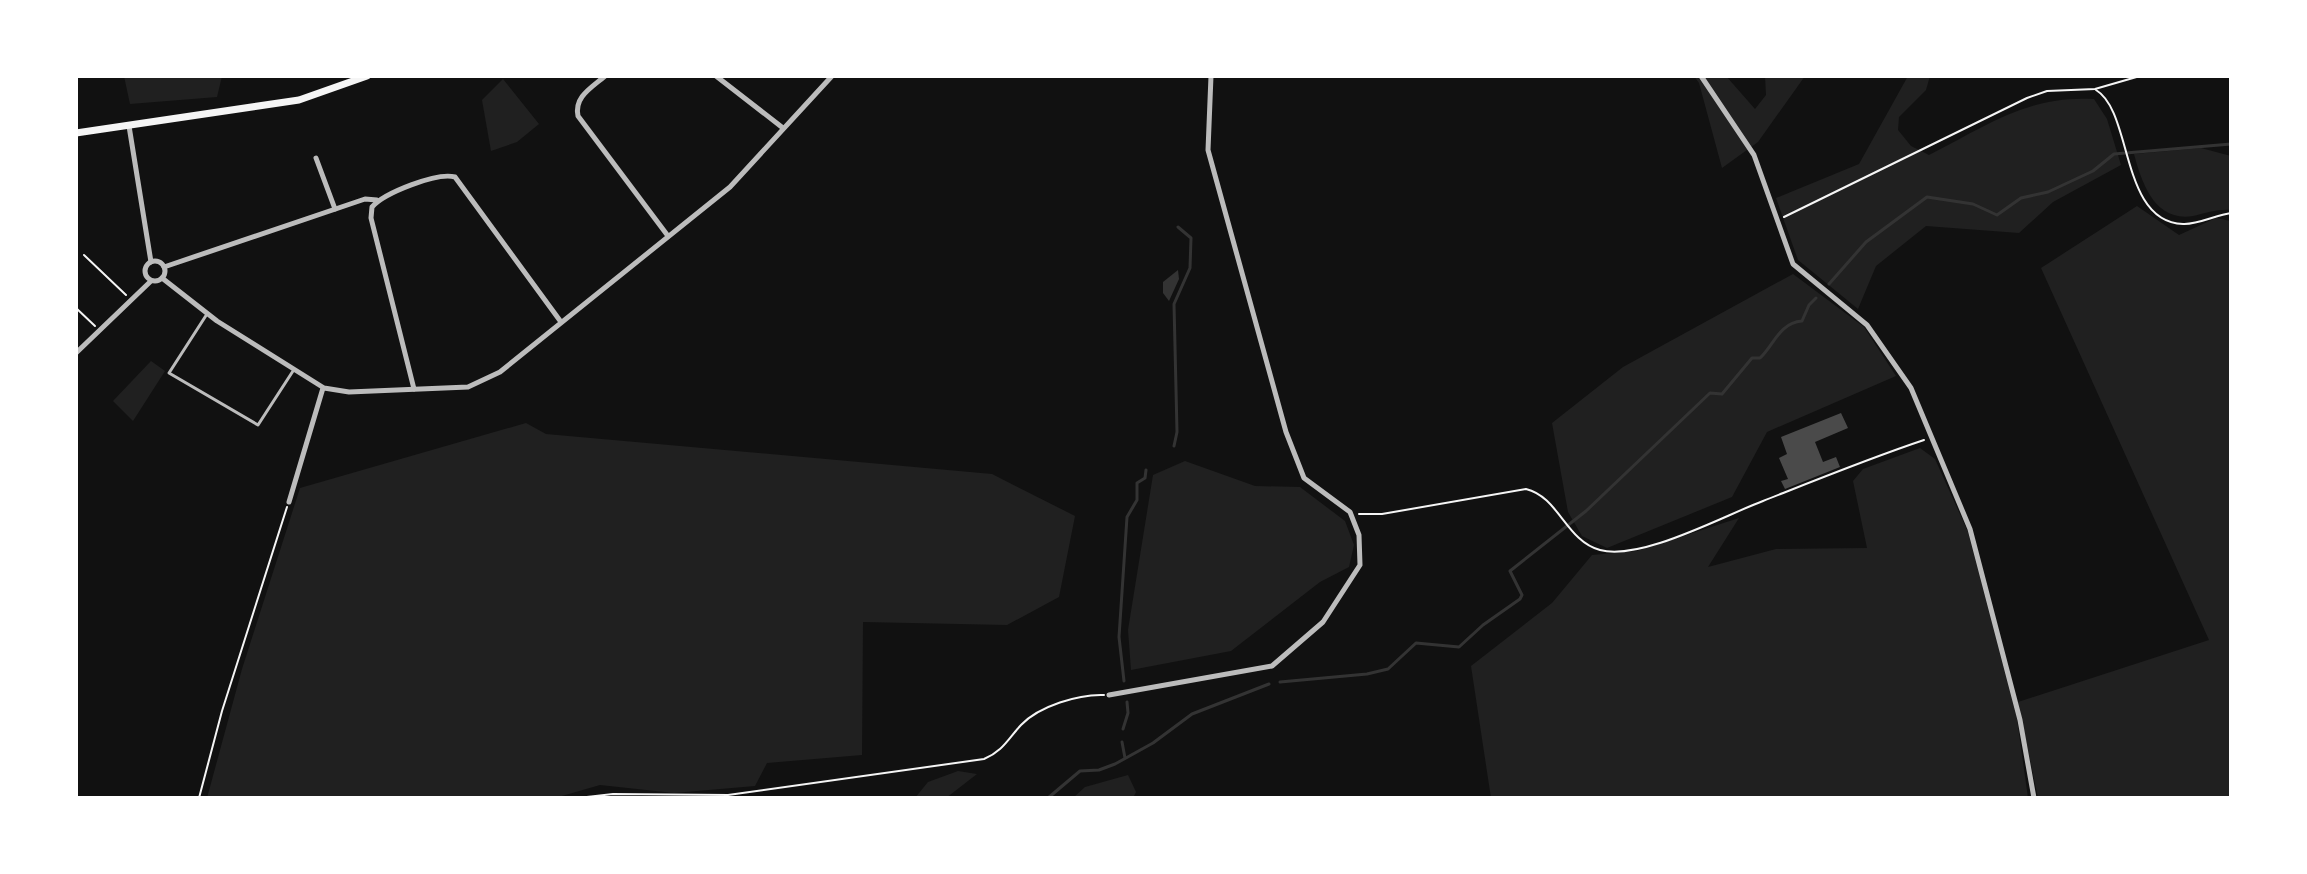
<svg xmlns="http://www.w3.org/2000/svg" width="2307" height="874" viewBox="0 0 2307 874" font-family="Signika,sans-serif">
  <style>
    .green { fill: #202020 }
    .water { fill: #333 }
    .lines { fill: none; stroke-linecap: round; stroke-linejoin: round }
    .stream { stroke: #333; stroke-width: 3 }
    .building { fill: #4a4a4a }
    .path { stroke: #f5f5f5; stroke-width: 2 }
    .service { stroke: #bcbcbc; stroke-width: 3 }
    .minor { stroke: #bcbcbc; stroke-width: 5 }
    .secondary { stroke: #f5f5f5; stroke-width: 7 }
  </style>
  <rect width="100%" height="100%" fill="#111"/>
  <g class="green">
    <path d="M 124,76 L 222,76 L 217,97 L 130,104 Z"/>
    <path d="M 1694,76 L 1726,76 L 1755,109 L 1766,95 L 1765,76 L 1805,76 L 1758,142 L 1722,168 L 1699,83 Z"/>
    <path d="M 1908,76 L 1930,76 L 1926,90 L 1899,117 L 1898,130 L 1911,146 L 1929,155 C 1986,126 2028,95 2094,99 L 2107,119 L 2121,165 L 2053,202 L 2019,233 L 1926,226 L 1876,266 L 1858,309 L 1798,260 L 1776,198 L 1859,164 Z"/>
    <path d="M 503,79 L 539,124 L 517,142 L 491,151 L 482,100 Z"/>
    <path d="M 2201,148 L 2231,156 L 2231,210 C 2217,209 2207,213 2193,216 C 2155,222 2142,184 2134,154 Z"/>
    <path d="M 2137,206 L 2179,235 L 2216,218 L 2231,221 L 2231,798 L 2038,798 L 2018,702 L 2209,640 L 2041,268 Z"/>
    <path d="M 1793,274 L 1864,327 L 1896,376 L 1767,432 L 1732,497 L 1607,548 L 1582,536 L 1568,512 L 1552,423 L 1623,367 Z"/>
    <path d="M 151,361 L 165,371 L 133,421 L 113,401 Z"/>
    <path d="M 526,423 L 546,434 L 992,474 L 1075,516 L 1059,597 L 1007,625 L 863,622 L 862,755 L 767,763 L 755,786 L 674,793 L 600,785 L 555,798 L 207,798 L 242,669 L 300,488 Z"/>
    <path d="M 1920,448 L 1935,459 L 1968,532 L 2017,719 L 2028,798 L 1491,798 L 1471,666 L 1552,603 L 1592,555 L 1637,551 L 1739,518 L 1708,567 L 1776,549 L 1867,548 L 1853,481 L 1863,469 Z"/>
    <path d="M 1185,461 L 1255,486 L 1300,487 L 1345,521 L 1354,545 L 1349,567 L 1320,582 L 1231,651 L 1131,670 L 1128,630 L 1153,475 Z"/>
    <path d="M 958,771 L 977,774 L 946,798 L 915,798 L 928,782 Z"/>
    <path d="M 1128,775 L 1136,792 L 1133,798 L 1073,798 L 1085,787 Z"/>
  </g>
  <path class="water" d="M 1178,270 L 1179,279 L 1169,301 L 1163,293 L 1163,282 Z"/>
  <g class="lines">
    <g class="stream">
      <path d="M 1829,284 L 1866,242 L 1927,197 L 1973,204 L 1997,215 L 2021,198 L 2048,192 L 2093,171 L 2114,154 L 2231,144"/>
      <path d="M 1174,446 L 1177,432 L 1174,304 L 1190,268 L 1191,238 L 1178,227"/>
      <path d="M 1124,681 L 1119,637 L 1127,517 L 1137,500 L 1137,483 L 1145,478 L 1146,470"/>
      <path d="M 1280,682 L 1367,674 L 1388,669 L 1416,643 L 1459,647 L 1483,625 L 1520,599 L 1522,595 L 1510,571 L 1586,511 L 1710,393 L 1722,394 L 1752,358 L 1760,358 C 1774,345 1779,323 1802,321 L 1809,305 L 1816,298"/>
      <path d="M 1123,729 L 1128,713 L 1127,702"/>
      <path d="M 1122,742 L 1125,758"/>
      <path d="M 1048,798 L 1080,771 L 1099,770 L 1115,764 L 1153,743 L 1192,714 L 1269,684"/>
    </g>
  </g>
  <path class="building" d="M 1841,413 L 1848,428 L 1815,442 L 1823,462 L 1836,457 L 1840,467 L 1785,489 L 1781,481 L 1788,479 L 1779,458 L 1787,454 L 1781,437 Z"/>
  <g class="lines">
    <g class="path">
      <path d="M 2096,90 C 2133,112 2120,222 2183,224 C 2197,225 2216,215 2231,213"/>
      <path d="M 1784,217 L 2027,98 L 2047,91 L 2095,89 L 2140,76"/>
      <path d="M 84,255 L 126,295"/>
      <path d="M 76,308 L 95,326"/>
      <path d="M 1359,514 L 1382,514 L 1526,489 C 1559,497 1566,541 1600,550 C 1641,561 1723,516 1763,501 C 1816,480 1870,458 1924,440"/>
      <path d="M 199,798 L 222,711 L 287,507"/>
      <path d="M 578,798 L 613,794 L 728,795 L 984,759 C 1003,751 1008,739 1021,725 C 1039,706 1079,694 1104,695"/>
    </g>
    <path class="service" d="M 207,314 L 169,373 L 258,425 L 293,371"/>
    <g class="minor">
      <path d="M 605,76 C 591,88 574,97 578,116 L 668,236"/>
      <path d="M 716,76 L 783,128"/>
      <path d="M 1701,76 L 1754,155 L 1793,264 L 1867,325 L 1911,388 L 1970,529 L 2020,720 L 2034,798"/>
      <path d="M 129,126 L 151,262"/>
      <path d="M 316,158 L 335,209"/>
      <circle cx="155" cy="271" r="10"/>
      <path d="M 164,267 L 365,199 L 377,200"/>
      <path d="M 162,278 L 217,321 L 324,388 L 349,392 L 468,387 L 500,372 L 730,187 L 832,76"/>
      <path d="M 76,353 L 151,281"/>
      <path d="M 414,389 L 371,218 L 372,207 C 384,193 437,172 455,177 L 561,322"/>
      <path d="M 289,502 L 323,388"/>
      <path d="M 1109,695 L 1272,666 L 1323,622 L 1360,565 L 1359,535 L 1350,512 L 1304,478 L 1286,432 L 1208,150 L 1211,76"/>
    </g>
    <path class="secondary" d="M 76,133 L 299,100 L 367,76"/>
  </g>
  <rect width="2307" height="874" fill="none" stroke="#ffffff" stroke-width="156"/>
</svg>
